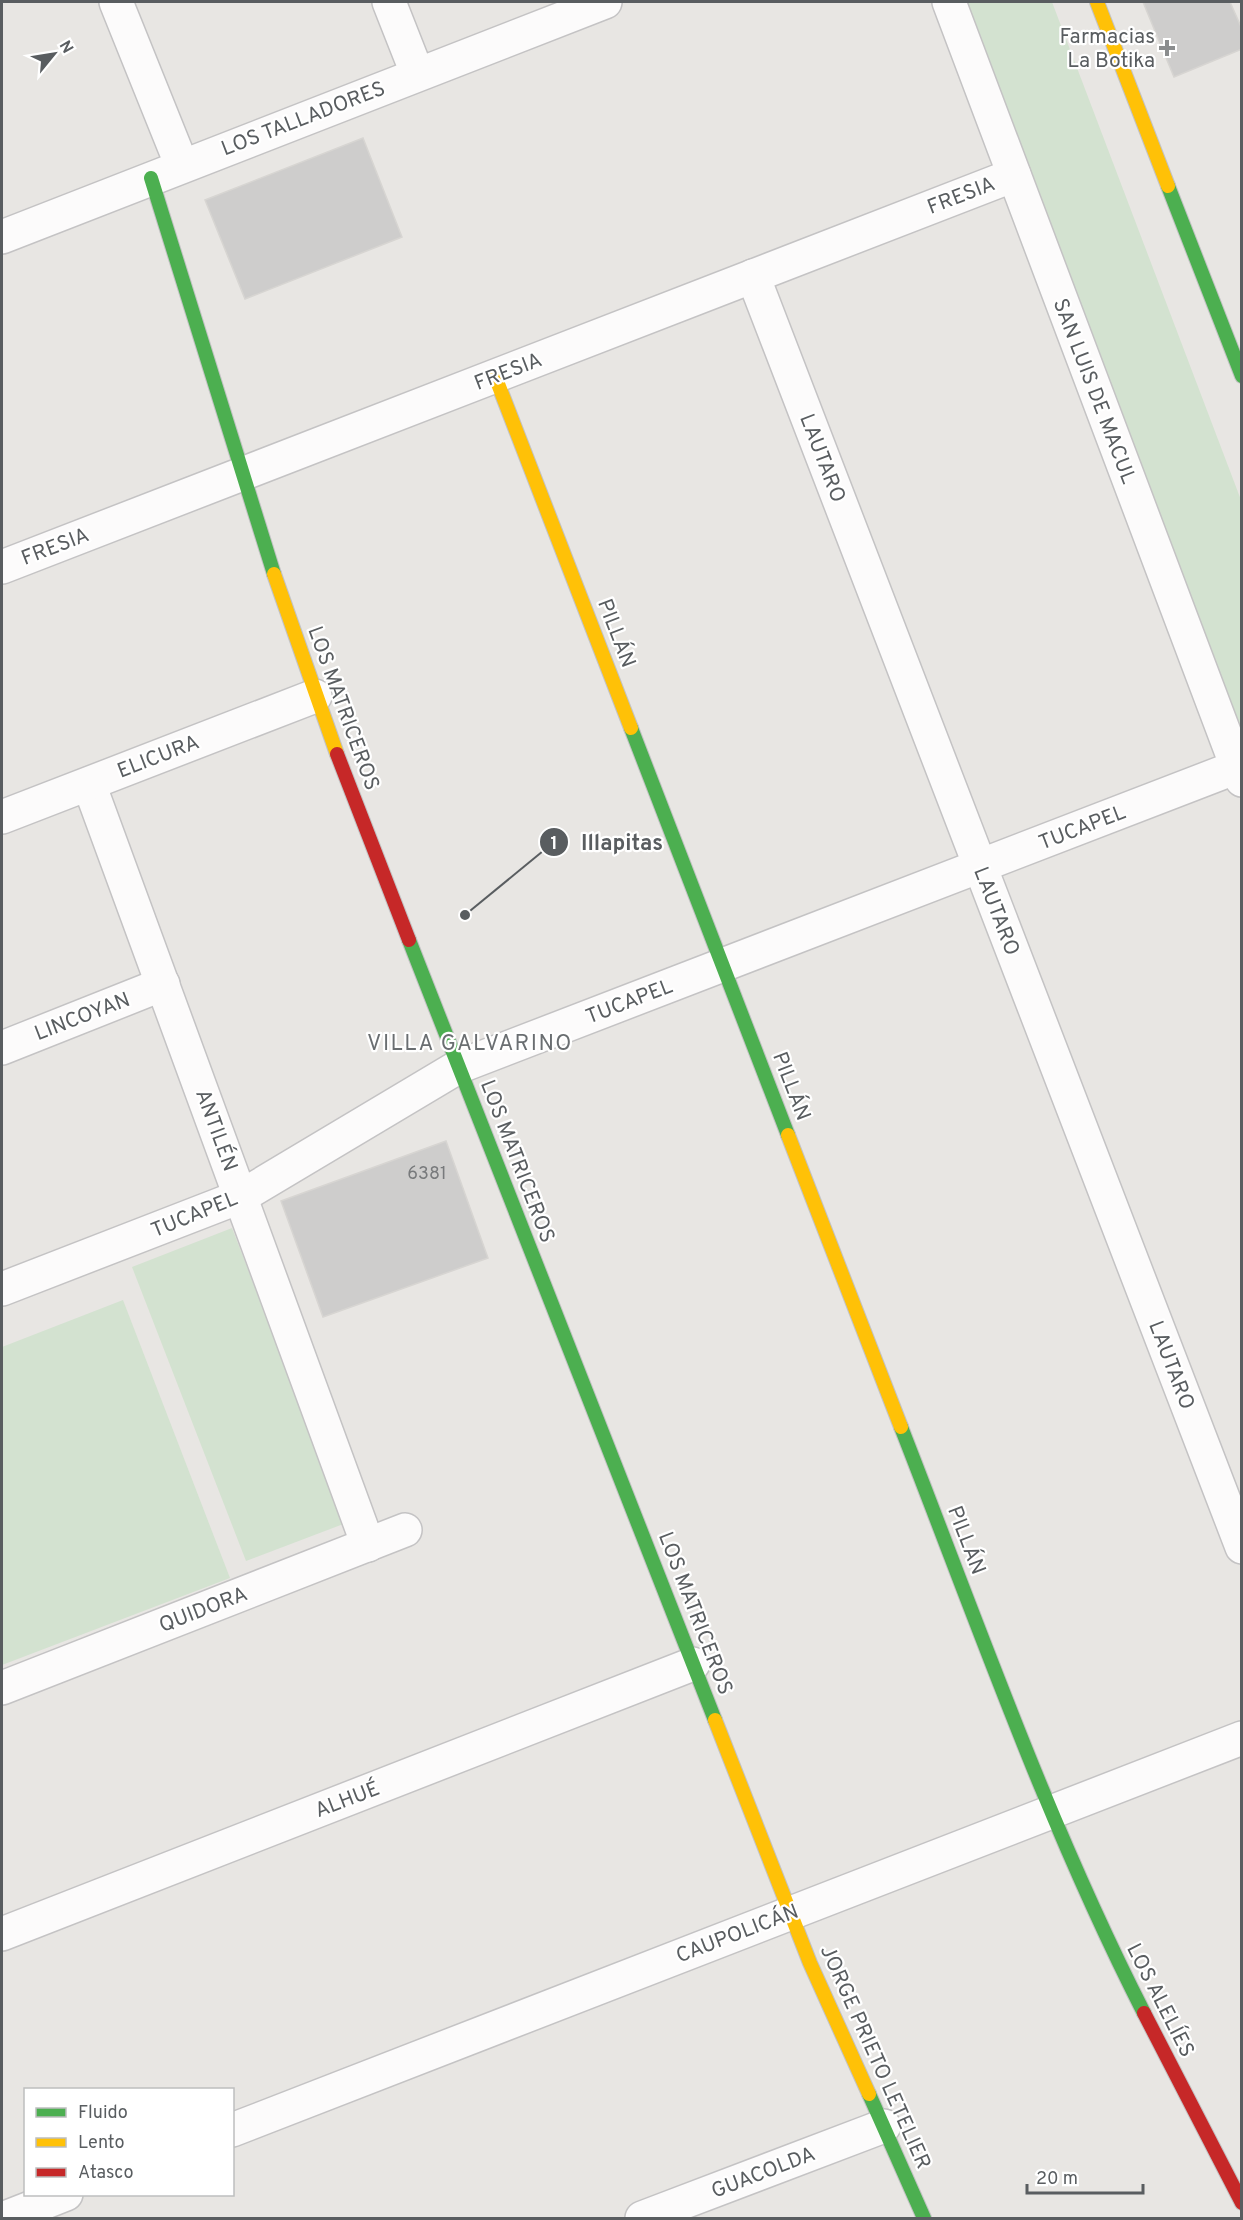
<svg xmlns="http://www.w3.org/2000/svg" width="1243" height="2220" viewBox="0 0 1243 2220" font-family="Overpass,sans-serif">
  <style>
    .green { fill: #d3e2d0 }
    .building { fill: #cecdcc; stroke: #d7d5d2; stroke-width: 1.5 }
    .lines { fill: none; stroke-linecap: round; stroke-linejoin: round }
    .street-casing { stroke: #c4c3c4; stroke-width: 36 }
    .fast-casing { stroke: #c3c3c4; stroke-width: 16 }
    .slow-casing { stroke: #c3c3c4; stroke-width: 16 }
    .jam-casing { stroke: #c3c3c4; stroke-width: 16 }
    .street { stroke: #fcfbfb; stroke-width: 33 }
    .fast { stroke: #4caf50; stroke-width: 14 }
    .slow { stroke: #ffc107; stroke-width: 14 }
    .jam { stroke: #c62828; stroke-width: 14 }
    .poi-dot { fill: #8b8d8e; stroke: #fff; stroke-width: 2 }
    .labels { text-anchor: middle; stroke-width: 4.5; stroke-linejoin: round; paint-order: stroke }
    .number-label { font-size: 18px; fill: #787a7c }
    .poi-label { font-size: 21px; fill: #595d60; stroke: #fff; text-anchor: end }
    .street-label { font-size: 21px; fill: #595d60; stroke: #fff }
    .neighbourhood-label { font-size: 22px; letter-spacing: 1.5px; fill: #6a6e71; stroke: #fff }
    .leader { fill: none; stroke: #595d60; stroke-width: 2 }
    .callout-dot { fill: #595d60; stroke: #fff; stroke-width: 2 }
    .mark-label { font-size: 18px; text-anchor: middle; font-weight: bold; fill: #fff }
    .callout-label { font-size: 22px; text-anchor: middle; font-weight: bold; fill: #595d60; stroke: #fff; stroke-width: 4.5; stroke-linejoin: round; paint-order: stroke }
  </style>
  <rect width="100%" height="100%" fill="#e8e6e3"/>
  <g class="green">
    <path d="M 965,2 L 1052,2 L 1241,500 L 1241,734 Z"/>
    <path d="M 232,1228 L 346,1523 L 246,1561 L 132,1267 Z"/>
    <path d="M 123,1300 L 230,1578 L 2,1665 L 2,1347 Z"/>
  </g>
  <g class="building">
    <path d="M 1143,2 L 1230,2 L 1242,29 L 1242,49 L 1174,77 Z"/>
    <path d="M 363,138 L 402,237 L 245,299 L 205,200 Z"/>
    <path d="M 446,1141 L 488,1258 L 323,1317 L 281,1201 Z"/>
  </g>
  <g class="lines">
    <defs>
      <g id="street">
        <path d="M 116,2 L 182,166"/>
        <path d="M 389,2 L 417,73"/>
        <path d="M 949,2 L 1242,780"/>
        <path d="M 2,237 L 605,2"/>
        <path d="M 753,276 L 1242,1547"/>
        <path d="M 2,567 L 1014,175"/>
        <path d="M 89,784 L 368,1545"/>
        <path d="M 2,817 L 315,696"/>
        <path d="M 2,1048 L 163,984"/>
        <path d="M 2,1289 L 242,1196 L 458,1067 L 1242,765"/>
        <path d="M 2,1688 L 405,1530"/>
        <path d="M 2,1934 L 693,1664"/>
        <path d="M 232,2130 L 1242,1738"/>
        <path d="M 5,2218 L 66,2194"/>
        <path d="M 642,2218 L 884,2126"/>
      </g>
      <g id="fast">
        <path d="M 151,178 L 274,574"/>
        <path d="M 1168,186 L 1242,376"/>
        <path d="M 631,728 L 788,1135"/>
        <path d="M 409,940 L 715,1720"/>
        <path d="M 901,1427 C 978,1624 1048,1825 1144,2013"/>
        <path d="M 869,2094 L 924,2218"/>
      </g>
      <g id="slow">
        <path d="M 1097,2 L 1168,186"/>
        <path d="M 495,376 L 631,728"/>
        <path d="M 274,574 L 337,754"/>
        <path d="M 788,1135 L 901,1427"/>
        <path d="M 715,1720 L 810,1963 L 869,2094"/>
      </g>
      <g id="jam">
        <path d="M 337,754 L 409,940"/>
        <path d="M 1144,2013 L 1242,2203"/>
      </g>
    </defs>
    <use href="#street" class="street-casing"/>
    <use href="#fast" class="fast-casing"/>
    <use href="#slow" class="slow-casing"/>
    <use href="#jam" class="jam-casing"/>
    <use href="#street" class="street"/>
    <use href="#fast" class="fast"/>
    <use href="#slow" class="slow"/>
    <use href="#jam" class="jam"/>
  </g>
  <path class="poi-dot" d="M1164 39h6v6h6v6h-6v6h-6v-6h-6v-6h6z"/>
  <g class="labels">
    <g class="number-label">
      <text x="427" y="1179">6381</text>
    </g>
    <g class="poi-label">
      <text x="1155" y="43">Farmacias<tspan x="1155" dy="24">La Botika</tspan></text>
    </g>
    <g class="street-label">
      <text transform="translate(303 118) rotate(-21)" y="7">LOS TALLADORES</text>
      <text transform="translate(961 195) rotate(-21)" y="7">FRESIA</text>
      <text transform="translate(508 371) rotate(-21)" y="7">FRESIA</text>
      <text transform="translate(1095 391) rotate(69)" y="7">SAN LUIS DE MACUL</text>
      <text transform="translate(823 458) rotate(69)" y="7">LAUTARO</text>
      <text transform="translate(55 546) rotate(-21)" y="7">FRESIA</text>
      <text transform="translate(617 633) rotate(69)" y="7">PILLÁN</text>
      <text transform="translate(344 708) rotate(70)" y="7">LOS MATRICEROS</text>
      <text transform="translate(158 756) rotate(-21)" y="7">ELICURA</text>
      <text transform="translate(1082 827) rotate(-21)" y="7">TUCAPEL</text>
      <text transform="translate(997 911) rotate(69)" y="7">LAUTARO</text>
      <text transform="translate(629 1001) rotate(-21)" y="7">TUCAPEL</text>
      <text transform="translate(82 1016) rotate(-21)" y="7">LINCOYAN</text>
      <text transform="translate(792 1086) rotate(69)" y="7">PILLÁN</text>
      <text transform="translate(217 1130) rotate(70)" y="7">ANTILÉN</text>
      <text transform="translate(518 1161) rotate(69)" y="7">LOS MATRICEROS</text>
      <text transform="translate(194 1214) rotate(-22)" y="7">TUCAPEL</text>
      <text transform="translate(1172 1365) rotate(69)" y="7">LAUTARO</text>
      <text transform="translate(967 1540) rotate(69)" y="7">PILLÁN</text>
      <text transform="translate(203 1609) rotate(-21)" y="7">QUIDORA</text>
      <text transform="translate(696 1613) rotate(69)" y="7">LOS MATRICEROS</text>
      <text transform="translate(347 1799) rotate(-21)" y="7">ALHUÉ</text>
      <text transform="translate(737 1933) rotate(-21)" y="7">CAUPOLICÁN</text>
      <text transform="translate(1161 2000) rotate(63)" y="7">LOS ALELÍES</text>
      <text transform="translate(876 2057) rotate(66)" y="7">JORGE PRIETO LETELIER</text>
      <text transform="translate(763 2172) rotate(-21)" y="7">GUACOLDA</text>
    </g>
    <g class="neighbourhood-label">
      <text x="470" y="1050">VILLA GALVARINO</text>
    </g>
  </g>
  <path class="leader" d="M465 915L554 842"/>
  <g class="callout-dot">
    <circle cx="465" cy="915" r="6"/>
    <circle cx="554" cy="842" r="15"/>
  </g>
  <g class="mark-label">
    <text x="554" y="849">1</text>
  </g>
  <g class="callout-label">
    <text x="622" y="850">Illapitas</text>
  </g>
  <rect width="1243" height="2220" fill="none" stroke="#595d60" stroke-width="6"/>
  <rect x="24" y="2088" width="210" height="108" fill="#ffffff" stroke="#bdbebf" stroke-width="1.5"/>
  <rect x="36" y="2108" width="30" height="9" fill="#4caf50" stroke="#bdbebf" stroke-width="1.5"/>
  <text x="78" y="2118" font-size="18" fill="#595d60">Fluido</text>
  <rect x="36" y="2138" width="30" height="9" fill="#ffc107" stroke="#bdbebf" stroke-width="1.5"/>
  <text x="78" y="2148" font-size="18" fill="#595d60">Lento</text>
  <rect x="36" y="2168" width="30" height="9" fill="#c62828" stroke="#bdbebf" stroke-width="1.5"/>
  <text x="78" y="2178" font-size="18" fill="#595d60">Atasco</text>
  <g transform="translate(54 54) rotate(60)" stroke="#ffffff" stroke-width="4.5" paint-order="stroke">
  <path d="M0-4.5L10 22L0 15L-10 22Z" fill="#595d60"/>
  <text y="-9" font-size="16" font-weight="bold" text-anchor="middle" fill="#595d60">N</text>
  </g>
  <path d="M1027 2184v9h116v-9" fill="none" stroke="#595d60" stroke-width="3"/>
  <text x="1036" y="2184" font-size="18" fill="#595d60" stroke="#ffffff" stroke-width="4.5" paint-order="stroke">20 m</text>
</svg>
